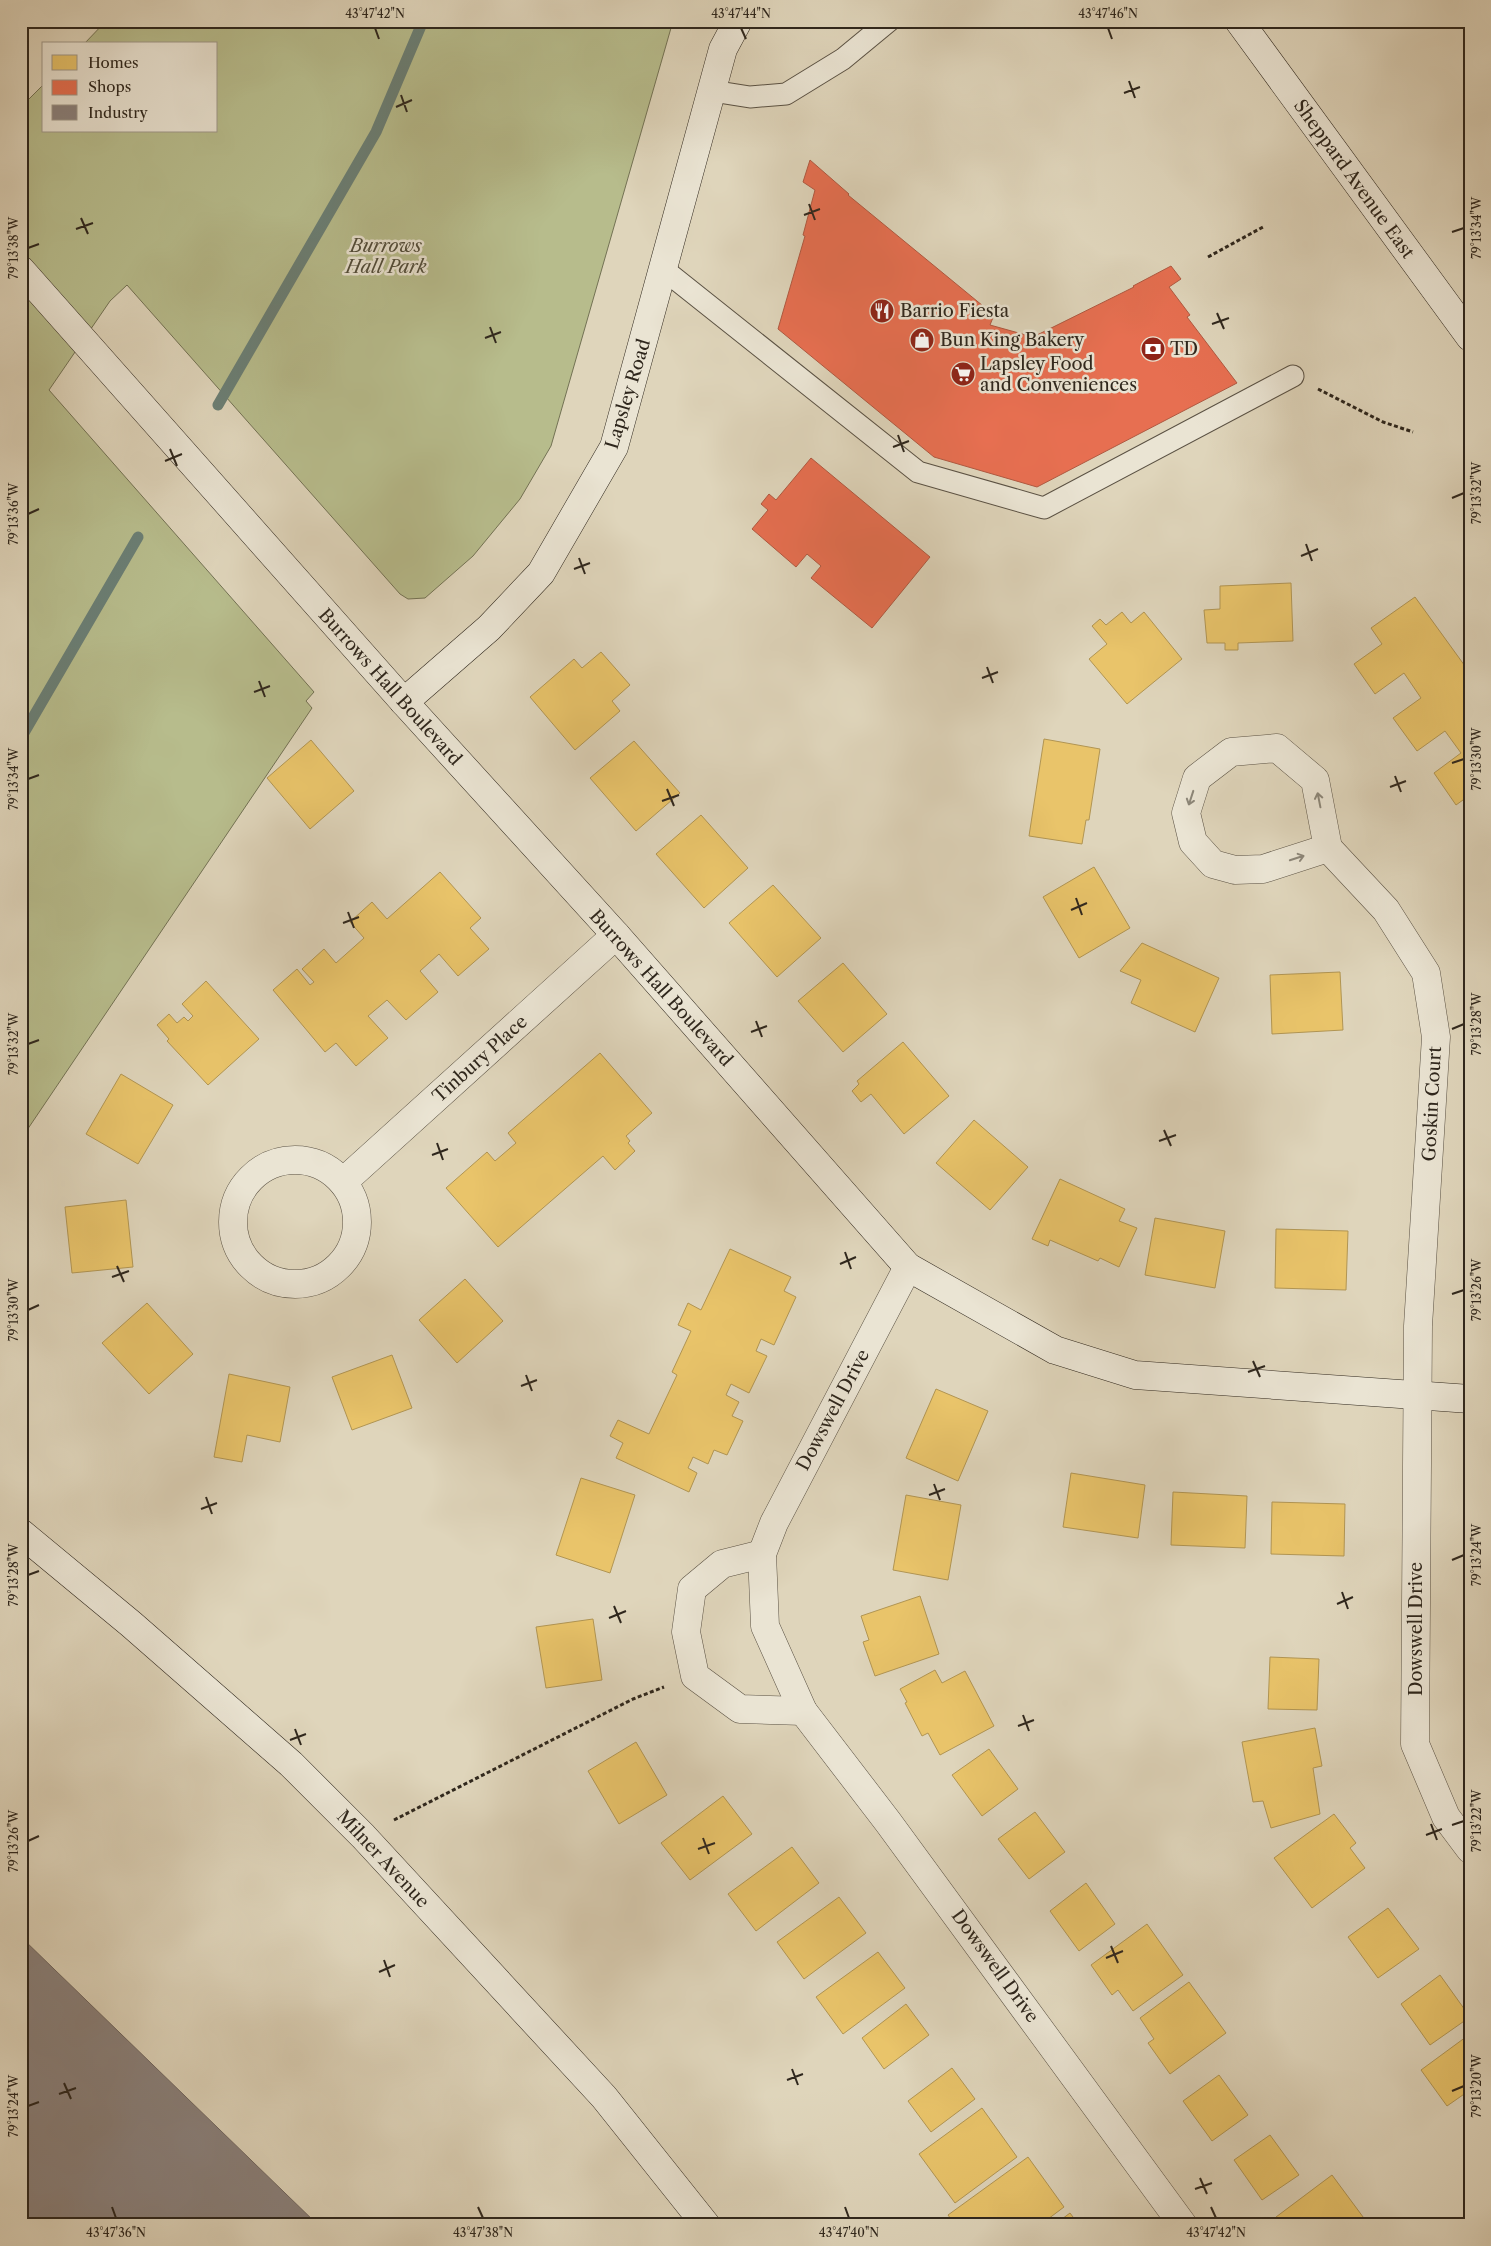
<svg xmlns="http://www.w3.org/2000/svg" width="1491" height="2246" viewBox="0 0 1491 2246" font-family="'Libre Caslon Text',serif">
  <style>
    .green { fill: #b7bc8c; stroke: #737254 }
    .homes { fill: #e9c46a; stroke: #b19553 }
    .shops { fill: #e76f51; stroke: #b05941 }
    .industry { fill: #8a817c; stroke: #6f6660 }
    .lines { fill: none; stroke-linecap: round; stroke-linejoin: round }
    .stream { stroke: #6b7f75; stroke-width: 11 }
    .lane-casing { stroke: #5b5244; stroke-width: 23 }
    .street-casing { stroke: #5b5244; stroke-width: 29 }
    .secondary-casing { stroke: #2f271d; stroke-width: 29 }
    .path { stroke: #2f271d; stroke-width: 3; stroke-dasharray: 4 2.5; stroke-linecap: butt }
    .lane { stroke: #eae4d3; stroke-width: 21 }
    .street { stroke: #eae4d3; stroke-width: 28 }
    .secondary { stroke: #eae4d3; stroke-width: 28 }
    .oneway { stroke: #8c8678 }
    .ticks { fill: none; stroke: #2f271d; stroke-width: 2 }
    .labels { text-anchor: middle; stroke-width: 5; stroke-linejoin: round; paint-order: stroke }
    .street-label { font-size: 18px; fill: #2f271d; stroke: #eae4d3 }
    .park-label { font-size: 18px; font-style: italic; fill: #514c39; stroke: #eae4d3 }
    .poi-label { font-size: 18px; fill: #2f271d; stroke: #eae4d3; text-anchor: start }
    .neatline { fill: none; stroke: #2f271d; stroke-width: 2 }
    .ticks-label { font-size: 12px; text-anchor: middle; fill: #2f271d }
  </style>
  <rect width="100%" height="100%" fill="#dfd5bb"/>
  <filter id="stains"><feTurbulence type="fractalNoise" baseFrequency=".004" numOctaves="4"/><feColorMatrix values="0 0 0 0 .2 0 0 0 0 .09 0 0 0 0 .02 0 0 0 .5 -.17"/></filter>
  <radialGradient id="worn" r=".72"><stop offset=".6" stop-color="#630" stop-opacity="0"/><stop offset="1" stop-color="#630" stop-opacity=".3"/></radialGradient>
  <path class="green" d="M 106,21 L 673,21 L 551,446 L 520,499 L 473,556 L 425,598 L 408,599 L 400,594 L 127,285 L 110,301 L 49,390 L 314,692 L 306,701 L 312,708 L 21,1139 L 21,107 L 44,84 L 44,131 L 216,131 L 216,44 L 84,44 Z"/>
  <g class="homes">
    <path d="M 1291,583 L 1293,641 L 1238,643 L 1238,650 L 1225,650 L 1225,643 L 1207,643 L 1204,610 L 1220,609 L 1220,586 Z"/>
    <path d="M 1415,597 L 1470,673 L 1470,795 L 1456,805 L 1434,773 L 1461,753 L 1445,731 L 1417,751 L 1393,718 L 1421,698 L 1404,673 L 1375,694 L 1354,664 L 1382,644 L 1371,628 Z"/>
    <path d="M 1122,612 L 1131,623 L 1144,612 L 1182,659 L 1127,704 L 1089,659 L 1107,644 L 1092,626 L 1100,619 L 1106,625 Z"/>
    <path d="M 601,652 L 630,685 L 612,701 L 620,711 L 575,750 L 530,697 L 574,659 L 582,668 Z"/>
    <path d="M 1044,739 L 1100,749 L 1089,820 L 1086,820 L 1082,844 L 1029,836 Z"/>
    <path d="M 311,740 L 354,791 L 310,829 L 267,778 Z"/>
    <path d="M 634,741 L 680,793 L 636,831 L 590,778 Z"/>
    <path d="M 701,815 L 748,868 L 704,908 L 656,854 Z"/>
    <path d="M 1094,867 L 1130,928 L 1079,958 L 1043,897 Z"/>
    <path d="M 440,872 L 481,918 L 470,928 L 489,949 L 458,976 L 439,954 L 420,971 L 438,992 L 406,1020 L 387,1000 L 368,1016 L 388,1038 L 356,1066 L 336,1043 L 325,1052 L 273,990 L 297,969 L 310,985 L 314,982 L 302,969 L 324,949 L 336,963 L 364,938 L 350,922 L 372,902 L 387,919 Z"/>
    <path d="M 773,885 L 821,938 L 777,977 L 729,923 Z"/>
    <path d="M 1142,943 L 1219,978 L 1195,1032 L 1131,1003 L 1141,980 L 1120,971 Z"/>
    <path d="M 843,963 L 887,1014 L 843,1052 L 798,1001 Z"/>
    <path d="M 1340,972 L 1343,1030 L 1272,1034 L 1270,975 Z"/>
    <path d="M 206,981 L 259,1039 L 208,1085 L 167,1041 L 169,1039 L 157,1025 L 169,1014 L 177,1023 L 184,1017 L 188,1021 L 193,1016 L 182,1004 Z"/>
    <path d="M 903,1042 L 949,1096 L 904,1134 L 871,1094 L 861,1102 L 852,1091 L 859,1084 L 857,1081 Z"/>
    <path d="M 600,1053 L 652,1113 L 626,1136 L 630,1141 L 628,1143 L 635,1151 L 615,1170 L 603,1156 L 498,1247 L 446,1188 L 487,1152 L 495,1161 L 516,1143 L 508,1133 Z"/>
    <path d="M 121,1074 L 173,1105 L 138,1164 L 86,1134 Z"/>
    <path d="M 974,1120 L 1028,1167 L 990,1210 L 936,1163 Z"/>
    <path d="M 1060,1179 L 1125,1209 L 1119,1221 L 1137,1228 L 1119,1267 L 1100,1258 L 1098,1261 L 1050,1240 L 1048,1246 L 1032,1239 Z"/>
    <path d="M 126,1200 L 133,1267 L 72,1273 L 65,1207 Z"/>
    <path d="M 1155,1218 L 1225,1231 L 1215,1288 L 1145,1275 Z"/>
    <path d="M 1276,1229 L 1348,1231 L 1346,1290 L 1275,1288 Z"/>
    <path d="M 730,1249 L 791,1277 L 784,1291 L 796,1297 L 774,1345 L 761,1339 L 756,1351 L 767,1356 L 749,1393 L 731,1384 L 726,1395 L 739,1402 L 732,1416 L 743,1421 L 727,1455 L 714,1450 L 708,1464 L 693,1457 L 688,1468 L 697,1473 L 689,1492 L 616,1458 L 623,1443 L 610,1436 L 618,1420 L 649,1434 L 677,1375 L 672,1372 L 691,1331 L 678,1325 L 688,1303 L 701,1310 Z"/>
    <path d="M 465,1279 L 503,1321 L 457,1363 L 419,1320 Z"/>
    <path d="M 147,1303 L 193,1354 L 149,1394 L 102,1343 Z"/>
    <path d="M 392,1355 L 412,1408 L 352,1430 L 332,1377 Z"/>
    <path d="M 229,1374 L 290,1387 L 280,1442 L 247,1435 L 242,1462 L 214,1457 Z"/>
    <path d="M 936,1389 L 988,1411 L 958,1481 L 906,1458 Z"/>
    <path d="M 1071,1473 L 1145,1485 L 1138,1538 L 1063,1527 Z"/>
    <path d="M 581,1478 L 635,1495 L 610,1573 L 556,1555 Z"/>
    <path d="M 1173,1492 L 1247,1496 L 1245,1548 L 1171,1545 Z"/>
    <path d="M 906,1495 L 961,1505 L 948,1580 L 893,1570 Z"/>
    <path d="M 1272,1502 L 1345,1504 L 1344,1556 L 1271,1554 Z"/>
    <path d="M 920,1596 L 939,1654 L 875,1676 L 863,1642 L 869,1640 L 861,1616 Z"/>
    <path d="M 593,1619 L 602,1680 L 546,1688 L 536,1627 Z"/>
    <path d="M 1270,1657 L 1319,1659 L 1317,1710 L 1268,1709 Z"/>
    <path d="M 935,1670 L 942,1683 L 965,1671 L 994,1726 L 940,1755 L 928,1733 L 922,1736 L 905,1703 L 907,1702 L 900,1689 Z"/>
    <path d="M 1315,1728 L 1322,1766 L 1313,1768 L 1320,1814 L 1271,1828 L 1263,1801 L 1253,1802 L 1242,1742 Z"/>
    <path d="M 636,1742 L 667,1795 L 619,1824 L 588,1771 Z"/>
    <path d="M 989,1749 L 1018,1789 L 982,1816 L 952,1775 Z"/>
    <path d="M 723,1796 L 752,1834 L 690,1880 L 661,1843 Z"/>
    <path d="M 1035,1812 L 1065,1852 L 1029,1879 L 998,1839 Z"/>
    <path d="M 1334,1814 L 1356,1843 L 1350,1848 L 1365,1868 L 1312,1908 L 1274,1858 Z"/>
    <path d="M 792,1847 L 819,1883 L 756,1931 L 728,1894 Z"/>
    <path d="M 1086,1883 L 1115,1924 L 1079,1951 L 1050,1911 Z"/>
    <path d="M 839,1897 L 866,1933 L 804,1979 L 777,1942 Z"/>
    <path d="M 1388,1908 L 1419,1949 L 1378,1978 L 1348,1937 Z"/>
    <path d="M 1147,1924 L 1183,1975 L 1133,2011 L 1118,1990 L 1112,1995 L 1091,1965 Z"/>
    <path d="M 878,1952 L 905,1988 L 843,2034 L 816,1997 Z"/>
    <path d="M 1440,1975 L 1470,2017 L 1430,2045 L 1401,2004 Z"/>
    <path d="M 1189,1982 L 1226,2033 L 1170,2074 L 1148,2043 L 1154,2039 L 1140,2018 Z"/>
    <path d="M 906,2004 L 929,2035 L 884,2069 L 862,2038 Z"/>
    <path d="M 1470,2034 L 1470,2090 L 1447,2106 L 1421,2070 Z"/>
    <path d="M 952,2068 L 975,2099 L 931,2132 L 908,2101 Z"/>
    <path d="M 1219,2075 L 1248,2115 L 1212,2141 L 1183,2101 Z"/>
    <path d="M 982,2108 L 1017,2157 L 955,2203 L 919,2154 Z"/>
    <path d="M 1270,2135 L 1299,2175 L 1262,2200 L 1234,2160 Z"/>
    <path d="M 1028,2157 L 1064,2207 L 1040,2225 L 981,2225 L 977,2218 L 969,2225 L 955,2225 L 948,2215 Z"/>
    <path d="M 1332,2175 L 1369,2225 L 1282,2225 L 1276,2217 Z"/>
    <path d="M 1070,2213 L 1079,2225 L 1054,2225 Z"/>
  </g>
  <g class="shops">
    <path d="M 810,160 L 849,194 L 848,195 L 994,315 L 990,325 L 1033,337 L 1134,287 L 1133,286 L 1171,266 L 1181,279 L 1169,287 L 1190,315 L 1187,317 L 1237,383 L 1037,487 L 934,457 L 778,329 L 805,236 L 803,235 L 815,190 L 803,182 Z"/>
    <path d="M 811,458 L 930,557 L 872,628 L 811,578 L 821,566 L 807,554 L 796,567 L 752,529 L 768,510 L 761,504 L 769,494 L 776,500 Z"/>
  </g>
  <path class="industry" d="M 21,1937 L 318,2225 L 21,2225 Z"/>
  <g class="lines">
    <g class="stream">
      <path d="M 218,405 L 376,132 L 423,21"/>
      <path d="M 21,738 L 138,537"/>
    </g>
    <defs>
      <g id="lane">
        <path d="M 712,91 L 750,97 L 786,94 L 843,59 L 889,21"/>
        <path d="M 663,269 L 918,472 L 1044,508 L 1293,376"/>
      </g>
      <g id="street">
        <path d="M 1328,848 L 1263,869 L 1235,870 L 1213,864 L 1193,842 L 1186,813 L 1197,778 L 1231,752 L 1277,748 L 1315,780 L 1328,848 L 1386,910 L 1426,973 L 1436,1037 L 1418,1326 L 1415,1744 L 1446,1817 L 1470,1849"/>
        <circle cx="295" cy="1222" r="62"/>
        <path d="M 343,1182 L 616,935"/>
        <path d="M 908,1267 L 774,1523 L 762,1554 L 765,1626 L 803,1711 L 888,1822 L 1183,2225"/>
        <path d="M 762,1554 L 722,1564 L 692,1589 L 686,1632 L 695,1676 L 740,1709 L 803,1711"/>
      </g>
      <g id="secondary">
        <path d="M 1239,21 L 1470,337"/>
        <path d="M 21,270 L 404,702 L 616,935 L 908,1267 L 1055,1350 L 1135,1375 L 1470,1399"/>
        <path d="M 404,702 L 489,628 L 541,573 L 614,447 L 723,49 L 738,21"/>
        <path d="M 21,1533 L 131,1624 L 291,1764 L 363,1836 L 604,2097 L 706,2225"/>
      </g>
    </defs>
    <use href="#lane" class="lane-casing"/>
    <use href="#street" class="street-casing"/>
    <use href="#secondary" class="secondary-casing"/>
    <g class="path">
      <path d="M 1208,257 L 1263,227"/>
      <path d="M 1318,389 L 1383,422 L 1413,432"/>
      <path d="M 394,1820 L 633,1699 L 664,1687"/>
    </g>
    <use href="#lane" class="lane"/>
    <use href="#street" class="street"/>
    <use href="#secondary" class="secondary"/>
  </g>
  <defs><path id="oneway-shaft" d="M-6 0H5M1.5-3L5.5 0L1.5 3" fill="none" stroke-width="1.6" stroke-linecap="round" stroke-linejoin="round" transform="scale(1.25)"/></defs>
  <g class="oneway">
    <use href="#oneway-shaft" transform="translate(1191 798) rotate(108)"/>
    <use href="#oneway-shaft" transform="translate(1319 800) rotate(-101)"/>
    <use href="#oneway-shaft" transform="translate(1297 858) rotate(-18)"/>
  </g>
  <path class="ticks" d="M 375,28 L 379,39M 741,28 L 746,39M 1108,28 L 1112,39M 1129,81 L 1135,98M 1124,93 L 1140,87M 401,95 L 407,112M 396,107 L 412,100M 809,204 L 815,220M 804,215 L 820,209M 81,218 L 88,234M 76,229 L 93,223M 1452,232 L 1464,228M 28,248 L 39,244M 1217,313 L 1224,329M 1212,324 L 1229,318M 490,327 L 496,343M 485,338 L 501,332M 898,435 L 904,452M 893,447 L 909,441M 170,449 L 177,466M 165,461 L 182,454M 1452,498 L 1464,493M 28,514 L 39,509M 1306,544 L 1312,561M 1301,556 L 1318,549M 579,558 L 585,574M 574,569 L 590,563M 987,667 L 993,683M 982,678 L 998,672M 259,681 L 265,697M 254,692 L 270,686M 1452,763 L 1464,759M 1395,776 L 1401,792M 28,779 L 39,775M 1390,787 L 1406,781M 667,789 L 674,806M 662,801 L 679,795M 1076,898 L 1082,915M 1071,910 L 1087,903M 348,912 L 354,928M 343,923 L 359,917M 756,1021 L 762,1037M 1452,1029 L 1464,1024M 751,1032 L 767,1026M 28,1044 L 39,1040M 1164,1130 L 1171,1146M 1159,1141 L 1176,1135M 437,1143 L 443,1160M 432,1155 L 448,1149M 845,1252 L 851,1269M 840,1264 L 856,1257M 117,1266 L 124,1282M 112,1277 L 129,1271M 1452,1294 L 1464,1290M 28,1310 L 39,1305M 1253,1361 L 1260,1377M 1248,1372 L 1265,1366M 526,1375 L 532,1391M 521,1386 L 537,1380M 934,1484 L 940,1500M 929,1495 L 945,1489M 206,1497 L 212,1514M 201,1509 L 217,1503M 1452,1560 L 1464,1555M 28,1575 L 39,1571M 1342,1592 L 1348,1609M 1337,1604 L 1353,1597M 614,1606 L 621,1623M 609,1618 L 626,1611M 1023,1715 L 1029,1731M 1018,1726 L 1034,1720M 295,1729 L 301,1745M 290,1740 L 306,1734M 1431,1824 L 1437,1840M 1452,1825 L 1464,1821M 1426,1835 L 1442,1829M 703,1838 L 709,1854M 28,1841 L 39,1836M 698,1849 L 715,1843M 1111,1946 L 1118,1963M 1106,1958 L 1123,1951M 384,1960 L 390,1977M 379,1972 L 395,1965M 792,2069 L 798,2085M 787,2080 L 803,2074M 64,2083 L 71,2099M 1452,2091 L 1464,2086M 59,2094 L 76,2088M 28,2106 L 39,2102M 1200,2178 L 1207,2194M 1195,2189 L 1212,2183M 112,2207 L 116,2218M 478,2207 L 483,2218M 845,2207 L 849,2218M 1211,2207 L 1216,2218"/>
  <defs>
    <symbol id="restaurant-disc" viewBox="-11 -11 22 22"><circle r="9.5" fill="#8f2418" stroke="#eae4d3"/><path d="M-5-6h1v4h1v-4h1v4h1v-4h1v5L-1.5 .5V6h-2V.5L-5-1ZM5-6V6H3V1.5H1.5Q1.5-4 5-6Z" fill="#fff"/></symbol>
    <symbol id="shop-disc" viewBox="-11 -11 22 22"><circle r="9.5" fill="#8f2418" stroke="#eae4d3"/><path d="M-5-2.5h2.3a2.7 3.5 0 0 1 5.4 0H5L5.5 6h-11ZM-1.5-2.5h3a1.5 2.3 0 0 0-3 0Z" fill="#fff"/></symbol>
    <symbol id="bank-disc" viewBox="-11 -11 22 22"><circle r="9.5" fill="#8f2418" stroke="#eae4d3"/><path d="M-6-4H6V4H-6ZM0-2.3a2.3 2.3 0 1 0 0 4.6a2.3 2.3 0 1 0 0-4.6Z" fill="#fff"/></symbol>
    <symbol id="supermarket-disc" viewBox="-11 -11 22 22"><circle r="9.5" fill="#8f2418" stroke="#eae4d3"/><path d="M-6-5.5h2.5l.6 2H6L4.5 2H-2.5L-4.4-4H-6ZM-1.5 3.2a1.3 1.3 0 1 0 .1 0ZM3 3.2a1.3 1.3 0 1 0 .1 0Z" fill="#fff"/></symbol>
  </defs>
  <g fill-rule="evenodd">
    <use href="#restaurant-disc" x="868" y="297" width="28" height="28"/>
    <use href="#shop-disc" x="908" y="326" width="28" height="28"/>
    <use href="#bank-disc" x="1139" y="335" width="28" height="28"/>
    <use href="#supermarket-disc" x="949" y="360" width="28" height="28"/>
  </g>
  <g class="labels">
    <g class="street-label">
      <text transform="translate(1354 179) rotate(54)" y="6">Sheppard Avenue East</text>
      <text transform="translate(628 394) rotate(-73)" y="6">Lapsley Road</text>
      <text transform="translate(390 687) rotate(48)" y="6">Burrows Hall Boulevard</text>
      <text transform="translate(661 988) rotate(48)" y="6">Burrows Hall Boulevard</text>
      <text transform="translate(480 1059) rotate(-42)" y="6">Tinbury Place</text>
      <text transform="translate(1432 1104) rotate(-87)" y="6">Goskin Court</text>
      <text transform="translate(833 1410) rotate(-62)" y="6">Dowswell Drive</text>
      <text transform="translate(1416 1629) rotate(-90)" y="6">Dowswell Drive</text>
      <text transform="translate(383 1859) rotate(47)" y="6">Milner Avenue</text>
      <text transform="translate(995 1966) rotate(54)" y="6">Dowswell Drive</text>
    </g>
    <g class="park-label">
      <text x="386" y="252">Burrows<tspan x="386" dy="21">Hall Park</tspan></text>
    </g>
    <g class="poi-label">
      <text x="900" y="317">Barrio Fiesta</text>
      <text x="940" y="346">Bun King Bakery</text>
      <text x="1170" y="355">TD</text>
      <text x="980" y="370">Lapsley Food<tspan x="980" dy="21">and Conveniences</tspan></text>
    </g>
  </g>
  <rect width="1491" height="2246" fill="none" stroke="#dfd5bb" stroke-width="55"/>
  <rect x="42" y="42" width="175" height="90" fill="#eae4d3" stroke="#9f988a"/>
  <rect x="52" y="55" width="25" height="15" fill="#e9c46a" stroke="#9f988a"/>
  <text x="88" y="68" font-size="15" fill="#2f271d">Homes</text>
  <rect x="52" y="80" width="25" height="15" fill="#e76f51" stroke="#9f988a"/>
  <text x="88" y="92" font-size="15" fill="#2f271d">Shops</text>
  <rect x="52" y="105" width="25" height="15" fill="#8a817c" stroke="#9f988a"/>
  <text x="88" y="118" font-size="15" fill="#2f271d">Industry</text>
  <rect x="28" y="28" width="1436" height="2190" class="neatline"/>
  <g class="ticks-label">
    <text x="375" y="18">43°47'42"N</text>
    <text x="741" y="18">43°47'44"N</text>
    <text x="1108" y="18">43°47'46"N</text>
    <text transform="translate(1477 228) rotate(-90)" y="4">79°13'34"W</text>
    <text transform="translate(14 248) rotate(-90)" y="4">79°13'38"W</text>
    <text transform="translate(1477 493) rotate(-90)" y="4">79°13'32"W</text>
    <text transform="translate(14 514) rotate(-90)" y="4">79°13'36"W</text>
    <text transform="translate(1477 759) rotate(-90)" y="4">79°13'30"W</text>
    <text transform="translate(14 779) rotate(-90)" y="4">79°13'34"W</text>
    <text transform="translate(1477 1024) rotate(-90)" y="4">79°13'28"W</text>
    <text transform="translate(14 1044) rotate(-90)" y="4">79°13'32"W</text>
    <text transform="translate(1477 1290) rotate(-90)" y="4">79°13'26"W</text>
    <text transform="translate(14 1310) rotate(-90)" y="4">79°13'30"W</text>
    <text transform="translate(1477 1555) rotate(-90)" y="4">79°13'24"W</text>
    <text transform="translate(14 1575) rotate(-90)" y="4">79°13'28"W</text>
    <text transform="translate(1477 1821) rotate(-90)" y="4">79°13'22"W</text>
    <text transform="translate(14 1841) rotate(-90)" y="4">79°13'26"W</text>
    <text transform="translate(1477 2086) rotate(-90)" y="4">79°13'20"W</text>
    <text transform="translate(14 2106) rotate(-90)" y="4">79°13'24"W</text>
    <text x="116" y="2237">43°47'36"N</text>
    <text x="483" y="2237">43°47'38"N</text>
    <text x="849" y="2237">43°47'40"N</text>
    <text x="1216" y="2237">43°47'42"N</text>
  </g>
  <rect width="100%" height="100%" filter="url(#stains)"/>
  <rect width="100%" height="100%" fill="url(#worn)"/>
</svg>
